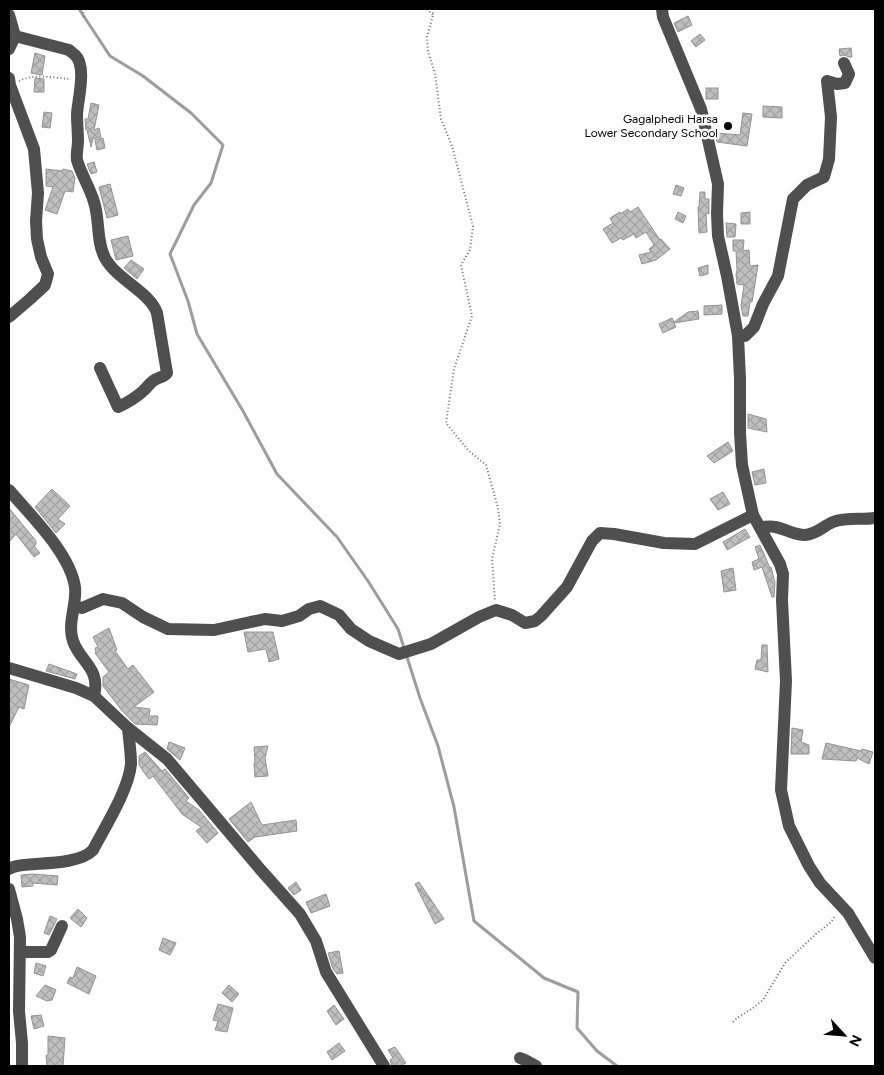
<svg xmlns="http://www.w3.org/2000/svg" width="884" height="1075" viewBox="0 0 884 1075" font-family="Figtree,sans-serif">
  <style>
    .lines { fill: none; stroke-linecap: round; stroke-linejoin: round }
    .stream { stroke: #9d9d9d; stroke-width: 3 }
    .building { fill: url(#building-cross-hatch); stroke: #939393 }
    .path { stroke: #717171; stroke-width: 2; stroke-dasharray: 1 2.5; stroke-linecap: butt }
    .minor { stroke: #4f4f4f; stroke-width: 12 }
    .poi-dot { fill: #000; stroke: #fff; stroke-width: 2 }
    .labels { text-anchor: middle; stroke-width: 5; stroke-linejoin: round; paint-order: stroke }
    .poi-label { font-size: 12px; fill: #000; stroke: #fff; text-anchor: end }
  </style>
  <defs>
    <pattern id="building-cross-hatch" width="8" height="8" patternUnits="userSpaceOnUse" patternTransform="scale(1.25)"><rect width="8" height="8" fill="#bfbfbf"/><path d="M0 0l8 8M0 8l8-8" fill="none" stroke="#a2a2a2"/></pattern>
  </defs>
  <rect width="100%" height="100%" fill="#fff"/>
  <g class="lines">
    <g class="stream">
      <path d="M 79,9 L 110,56 L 143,76 L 191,113 L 223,145 L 211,183 L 194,205 L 170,254 L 188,301 L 197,334 L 243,411 L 277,474 L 337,537 L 368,581 L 398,629 L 404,648"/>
      <path d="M 406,654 L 420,698 L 438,746 L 454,807 L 474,921 L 544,978 L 578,992 L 577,1028 L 597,1051 L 617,1066"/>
    </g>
  </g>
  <g class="building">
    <path d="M 688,16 L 692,25 L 678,32 L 674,23 Z"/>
    <path d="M 700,34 L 705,40 L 696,47 L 691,41 Z"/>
    <path d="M 851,48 L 852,57 L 849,57 L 844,55 L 840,56 L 839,49 Z"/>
    <path d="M 35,53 L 45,56 L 42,75 L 31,73 Z"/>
    <path d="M 35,78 L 44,79 L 44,92 L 34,92 Z"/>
    <rect x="706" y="88" width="12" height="11"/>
    <path d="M 91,103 L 99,105 L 94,130 L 99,128 L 101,137 L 93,139 L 91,147 L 87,130 L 86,130 L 85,119 L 88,119 Z"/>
    <path d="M 763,106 L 782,107 L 782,118 L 763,117 Z"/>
    <path d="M 44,112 L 52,113 L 50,128 L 42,127 Z"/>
    <path d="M 743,113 L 752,114 L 747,146 L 717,142 L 715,133 L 740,135 Z"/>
    <path d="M 103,138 L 105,148 L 97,150 L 95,140 Z"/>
    <path d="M 94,162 L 97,172 L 91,174 L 87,164 Z"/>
    <path d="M 46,169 L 63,171 L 63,169 L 72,171 L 75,178 L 73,192 L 65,191 L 57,214 L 45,210 L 53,187 L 46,186 Z"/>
    <path d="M 110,184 L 118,215 L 107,218 L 99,187 Z"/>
    <path d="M 676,185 L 684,188 L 681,196 L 673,194 Z"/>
    <path d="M 700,192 L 705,192 L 705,199 L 709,199 L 709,214 L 706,213 L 707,232 L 699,233 L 698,207 L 699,207 Z"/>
    <path d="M 638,207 L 660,240 L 661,239 L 670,249 L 656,260 L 642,264 L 639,255 L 651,252 L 649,249 L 654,245 L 646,232 L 636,238 L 634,234 L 623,240 L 621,238 L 612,243 L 603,229 L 613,223 L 610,218 L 620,212 L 620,214 L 628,209 L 630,212 Z"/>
    <path d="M 678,212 L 686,216 L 683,223 L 675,219 Z"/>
    <path d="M 750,212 L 750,224 L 741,224 L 741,213 Z"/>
    <path d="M 726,223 L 736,224 L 735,237 L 727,237 Z"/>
    <path d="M 128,236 L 133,256 L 116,260 L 111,240 Z"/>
    <path d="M 733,240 L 744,240 L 743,251 L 749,250 L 750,266 L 758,265 L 752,302 L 750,302 L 748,316 L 743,316 L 741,306 L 744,285 L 737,284 L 736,274 L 737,270 L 736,251 L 733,251 Z"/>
    <path d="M 131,260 L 144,269 L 137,279 L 124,268 Z"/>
    <path d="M 708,265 L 708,274 L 700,276 L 698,268 Z"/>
    <path d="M 722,305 L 722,314 L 704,315 L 704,306 Z"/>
    <path d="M 698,311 L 699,319 L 674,323 L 676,327 L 663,333 L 659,324 L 672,318 L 674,322 L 688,312 Z"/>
    <path d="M 748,414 L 766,419 L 767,432 L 748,428 Z"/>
    <path d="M 728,442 L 733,451 L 714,463 L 707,456 Z"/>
    <path d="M 764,469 L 766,483 L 755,485 L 752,472 Z"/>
    <path d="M 52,489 L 70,506 L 58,519 L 65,524 L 56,533 L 35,507 Z"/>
    <path d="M 723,492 L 730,504 L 718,510 L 710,499 Z"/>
    <path d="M 9,508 L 36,541 L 36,544 L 34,546 L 40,553 L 34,557 L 16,534 L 9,542 Z"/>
    <path d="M 745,529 L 750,537 L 727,550 L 723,542 Z"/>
    <path d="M 760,545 L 770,568 L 771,567 L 775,583 L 774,597 L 772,597 L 762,567 L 754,570 L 752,562 L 759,559 L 755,547 Z"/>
    <path d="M 733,568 L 736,590 L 724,592 L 721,571 Z"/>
    <path d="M 109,628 L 117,650 L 115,651 L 128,669 L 133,665 L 154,692 L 134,707 L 150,709 L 149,716 L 158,716 L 157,725 L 135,724 L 123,712 L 103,686 L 103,677 L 109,672 L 95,653 L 96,652 L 95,648 L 98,647 L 93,637 Z"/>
    <path d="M 244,632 L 273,632 L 279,659 L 269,662 L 266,649 L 248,652 Z"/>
    <path d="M 762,645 L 767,645 L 768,672 L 755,669 L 757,660 L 761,660 Z"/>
    <path d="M 49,664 L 77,674 L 75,679 L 46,671 Z"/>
    <path d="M 9,679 L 29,685 L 24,709 L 19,707 L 9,727 Z"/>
    <path d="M 792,728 L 803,730 L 801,742 L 809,745 L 809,754 L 791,754 Z"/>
    <path d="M 169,742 L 185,748 L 180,760 L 167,749 Z"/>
    <path d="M 826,743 L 861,751 L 862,749 L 873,752 L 869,764 L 857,758 L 856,761 L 822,759 Z"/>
    <path d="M 268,746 L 265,758 L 268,776 L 255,777 L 254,763 L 255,763 L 254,747 Z"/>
    <path d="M 145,752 L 162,771 L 165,769 L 189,798 L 186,801 L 199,810 L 218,833 L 207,843 L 196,831 L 201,827 L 182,814 L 153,776 L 149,779 L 143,771 L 139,765 L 139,756 Z"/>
    <path d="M 251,802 L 262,825 L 296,820 L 297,831 L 255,837 L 248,842 L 229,819 Z"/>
    <path d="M 32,874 L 58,876 L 57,885 L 33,883 L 33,886 L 22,887 L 21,875 Z"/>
    <path d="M 296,882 L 301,890 L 294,895 L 288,888 Z"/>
    <path d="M 419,882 L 444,919 L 435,924 L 415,884 Z"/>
    <path d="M 326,894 L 330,906 L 311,913 L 306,902 Z"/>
    <path d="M 78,909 L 87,918 L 81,927 L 70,918 Z"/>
    <path d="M 50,916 L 57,919 L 49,935 L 44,933 Z"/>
    <path d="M 163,938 L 176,943 L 170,955 L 159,950 Z"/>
    <path d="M 339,951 L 343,973 L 337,974 L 333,969 L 328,953 Z"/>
    <path d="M 36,963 L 46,966 L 43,976 L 34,973 Z"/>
    <path d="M 77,967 L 96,976 L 89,994 L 67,983 L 70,977 L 73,978 Z"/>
    <path d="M 45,985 L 56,990 L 52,1000 L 47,1001 L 36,996 Z"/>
    <path d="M 229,985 L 239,994 L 232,1002 L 222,993 Z"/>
    <path d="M 218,1004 L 233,1008 L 227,1032 L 215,1030 L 218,1021 L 213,1020 Z"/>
    <path d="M 334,1005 L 344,1019 L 336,1025 L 327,1011 Z"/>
    <path d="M 41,1015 L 44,1026 L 34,1029 L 31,1016 Z"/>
    <path d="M 48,1036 L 65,1038 L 63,1066 L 47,1066 L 46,1055 L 48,1055 Z"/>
    <path d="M 339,1043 L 345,1051 L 332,1060 L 327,1052 Z"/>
    <path d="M 395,1047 L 406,1063 L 400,1066 L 392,1066 L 390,1060 L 393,1058 L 388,1050 Z"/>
  </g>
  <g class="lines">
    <g class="path">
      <path d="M 82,9 L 84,17"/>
      <path d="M 427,9 L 433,15"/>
      <path d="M 433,9 L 433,15 L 427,37 L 428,52 L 435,73 L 441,119 L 452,146 L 473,226 L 470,250 L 461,265 L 472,316 L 454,369 L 446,423 L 468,450 L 486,465 L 498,508 L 500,524 L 492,559 L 495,600"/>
      <path d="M 19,81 C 34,73 54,78 71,79"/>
      <path d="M 733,1022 L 737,1018 L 753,1008 L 763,1000 L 785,963 L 816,934 L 831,922 L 836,915"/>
    </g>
    <g class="minor">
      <path d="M 662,9 L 663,17 L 701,109 L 718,184 L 717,214 L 718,236 L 727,276 L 738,336 L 740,379 L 740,433 L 742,465 L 753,515 L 780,564 L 783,574 L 782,600 L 786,681 L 781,790 L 789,826 L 809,866 L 820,883 L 848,913 L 875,958"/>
      <path d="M 9,15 L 15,36 L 9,49"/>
      <path d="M 15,36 L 69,50 C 71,52 73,53 75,55 C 87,66 78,99 77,114 C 77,123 78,132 78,141 C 78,147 76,154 77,160 C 81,174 90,188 94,202 C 100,220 96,241 105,258 C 117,280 150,292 157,313 L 167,373 C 163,378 158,377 153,381 C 149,384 146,389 142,392 C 134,399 127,403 118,407 L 100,368"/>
      <path d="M 9,78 L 10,85 L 34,149 L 38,193 L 36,221 L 37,239 L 41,257 L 48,274 L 45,285 L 30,299 L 9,317"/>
      <path d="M 738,336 L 745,336 L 754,327 L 763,304 L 778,276 L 793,199 L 807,185 L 824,177 L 829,159 L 831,117 L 827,81 L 837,84 L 845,83 L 849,74 L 844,63"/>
      <path d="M 9,490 C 31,516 70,553 75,587 C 77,605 67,623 73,641 C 80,662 101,668 94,696"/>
      <path d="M 760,527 C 765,527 771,526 775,527 C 786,529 794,535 805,535 C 818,534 823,526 833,522 C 846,517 862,520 875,518"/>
      <path d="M 74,606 L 82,608 L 103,599 L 122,603 L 143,617 L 168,629 L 214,630 L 265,619 L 282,621 L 299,616 L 309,609 L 320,606 L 339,615 L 351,629 L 369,641 L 399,654 L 431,644 L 479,617 L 496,610 L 512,615 L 525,623 L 535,621 L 541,616 L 567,587 L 592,541 L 600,533 L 614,534 L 664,543 L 695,544 L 753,515"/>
      <path d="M 9,668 L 76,688 L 94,696 L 128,728 L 167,759 L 260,869 L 300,914 L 316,941 L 326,972 L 384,1066"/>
      <path d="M 9,869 C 17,864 27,865 36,864 C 52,863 82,862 93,850 C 105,827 129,789 131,764 C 131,752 129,740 128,728"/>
      <path d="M 9,889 L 17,919 L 20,937 L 19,1011 L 22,1043 L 22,1066"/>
      <path d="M 20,952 L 48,952 L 51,950 L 62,926"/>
      <path d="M 520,1058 L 525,1060 L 536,1066"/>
    </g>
  </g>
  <circle class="poi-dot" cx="728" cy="126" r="5"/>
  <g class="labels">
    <g class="poi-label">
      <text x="718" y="123">Gagalphedi Harsa<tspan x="718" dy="14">Lower Secondary School</tspan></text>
    </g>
  </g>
  <rect width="884" height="1075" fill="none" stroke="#000000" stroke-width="20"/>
  <g transform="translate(844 1035) rotate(116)" stroke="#ffffff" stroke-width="4" paint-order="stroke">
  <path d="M0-4L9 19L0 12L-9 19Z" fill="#000000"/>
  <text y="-8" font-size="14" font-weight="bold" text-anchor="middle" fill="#000000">N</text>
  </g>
</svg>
